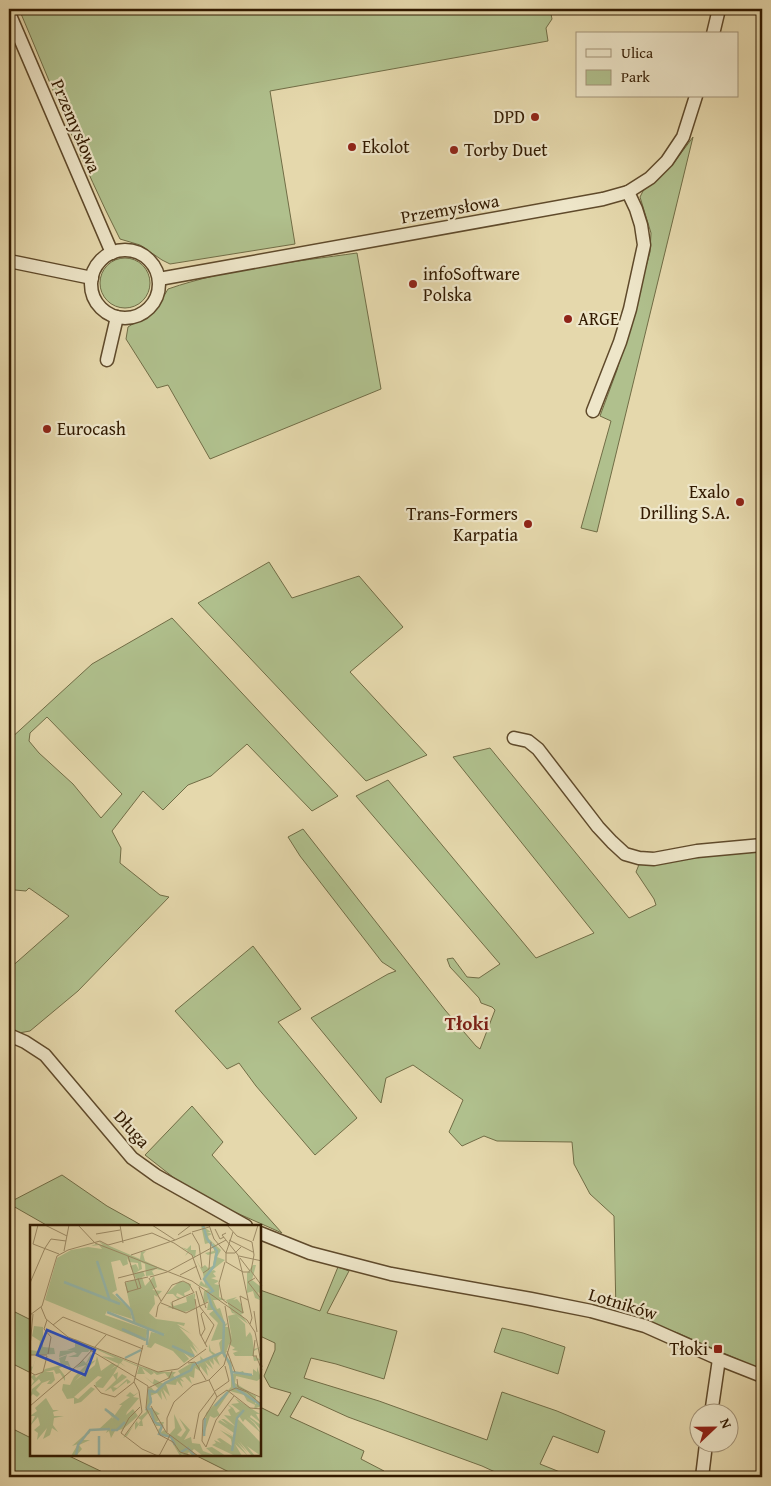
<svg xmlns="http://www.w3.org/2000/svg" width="771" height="1486" viewBox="0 0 771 1486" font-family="'Gentium Book Plus',serif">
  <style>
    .green { fill: #b0c08d; stroke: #716d46; fill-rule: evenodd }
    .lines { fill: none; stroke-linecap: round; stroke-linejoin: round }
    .minor-casing { stroke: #5f4a2b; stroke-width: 15 }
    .minor { stroke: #eee6c9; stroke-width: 12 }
    .poi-dot { fill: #8f2418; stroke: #eee6c9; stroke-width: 2 }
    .labels { text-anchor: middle; stroke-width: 4.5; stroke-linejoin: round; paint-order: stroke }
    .poi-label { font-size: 18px; fill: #321a00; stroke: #eee6c9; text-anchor: start }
    .street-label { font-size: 18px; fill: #321a00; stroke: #eee6c9 }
    .neighbourhood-label { font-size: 19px; font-weight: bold; fill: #7a1f14; stroke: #eee6c9 }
    .inset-river { fill: none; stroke: #96b9ad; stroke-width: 2.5 }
    .inset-road { fill: none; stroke: #9d8c67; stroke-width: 1 }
    .view { fill: #1d4ed8; fill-opacity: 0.15; stroke: #1d4ed8; stroke-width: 2.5 }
    .inset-edge { fill: none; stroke: #321a00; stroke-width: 2.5 }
  </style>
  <rect width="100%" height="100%" fill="#e5d8ac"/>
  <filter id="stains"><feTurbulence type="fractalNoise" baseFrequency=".004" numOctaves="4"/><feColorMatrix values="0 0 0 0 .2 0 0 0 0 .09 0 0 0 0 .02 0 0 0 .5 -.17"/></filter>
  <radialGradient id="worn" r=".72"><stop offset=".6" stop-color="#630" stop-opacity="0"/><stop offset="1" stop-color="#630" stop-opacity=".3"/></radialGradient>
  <g class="green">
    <path d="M 19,9 L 550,9 L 552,19 L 546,28 L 548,41 L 270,91 L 295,244 L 170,264 L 162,260 L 140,245 L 120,239 C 82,165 52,86 19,9 Z"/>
    <path d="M 693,137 L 597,532 L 581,528 L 611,421 L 600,416 L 617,370 L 650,252 L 651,233 L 640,197 L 643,191 L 673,164 Z"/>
    <path d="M 357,253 L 381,389 L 210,459 L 168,385 L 157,388 L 126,339 L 128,327 L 157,308 L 168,289 C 229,268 294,262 357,253 Z"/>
    <circle cx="125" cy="283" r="25"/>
    <path d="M 269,562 L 292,598 L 359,576 L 403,627 L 350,672 L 427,755 L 366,781 L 198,603 Z"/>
    <path d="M 172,618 L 338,796 L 312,811 L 247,744 L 211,776 L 188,785 L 163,810 L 143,791 L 112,831 L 121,848 L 120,863 L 160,895 L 169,897 L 78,991 L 30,1031 L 19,1033 L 9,1030 L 9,969 L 69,916 L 29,888 L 26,891 L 15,890 L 9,884 L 9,740 L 92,664 ZM 47,717 L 122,794 L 101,818 L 73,784 L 39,753 L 29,741 L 30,733 Z"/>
    <path d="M 490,748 L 629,918 L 656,905 L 654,899 L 636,872 L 640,862 L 666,862 L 762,849 L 762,1370 L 678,1333 L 616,1313 L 614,1216 L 590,1194 L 574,1164 L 572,1142 L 497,1141 L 484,1136 L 462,1146 L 449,1132 L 463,1100 L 413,1065 L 386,1078 L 381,1103 L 311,1018 L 388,974 L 396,971 L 382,962 L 300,856 L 288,837 L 303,829 L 445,1010 L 476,1046 L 480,1049 L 495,1010 L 492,1007 L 481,1003 L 479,998 L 450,967 L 447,959 L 453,958 L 467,977 L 479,978 L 500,964 L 356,796 L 388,780 L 536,958 L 594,933 L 453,757 Z"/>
    <path d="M 253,946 L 301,1009 L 278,1022 L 357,1118 L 315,1155 L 256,1086 L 239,1063 L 227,1069 L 175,1011 Z"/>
    <path d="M 192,1106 L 223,1142 L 212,1155 L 282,1233 L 221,1206 L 178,1181 L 145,1155 Z"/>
    <path d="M 62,1175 L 107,1206 L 143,1226 L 48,1226 L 13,1206 L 10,1202 Z"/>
    <path d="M 338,1267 L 349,1271 L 327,1313 L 397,1331 L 384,1379 L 336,1364 L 311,1358 L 304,1378 L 379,1401 L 487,1440 L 502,1392 L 557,1411 L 605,1431 L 598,1453 L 553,1436 L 540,1464 L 565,1474 L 564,1477 L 506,1477 L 482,1466 L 348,1417 L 302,1396 L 290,1417 L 364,1451 L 361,1459 L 384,1471 L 382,1477 L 239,1477 L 195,1455 L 260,1455 L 260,1407 L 278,1416 L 291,1393 L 270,1387 L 264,1376 L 275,1350 L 275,1343 L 260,1336 L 260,1290 L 320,1311 Z"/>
    <path d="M 9,1309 L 31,1320 L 31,1373 L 9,1362 Z"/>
    <path d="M 502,1328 L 523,1333 L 565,1347 L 558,1374 L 494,1352 Z"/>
    <path d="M 9,1427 L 31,1438 L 31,1455 L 67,1455 L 113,1477 L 9,1477 Z"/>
  </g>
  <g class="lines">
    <defs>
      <g id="minor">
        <path d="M 9,13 L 112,253"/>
        <path d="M 713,34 L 719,9"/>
        <circle cx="125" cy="284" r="34"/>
        <path d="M 9,261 L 92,278"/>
        <path d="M 159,279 L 603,199 L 628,192 L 650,178 L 667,161 L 683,137 L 696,96"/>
        <path d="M 107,360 L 117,317"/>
        <path d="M 593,411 L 620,342 L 630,309 L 644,245 L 641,225 L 636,209 L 628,192"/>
        <path d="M 514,738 L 528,741 L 538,749 L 598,827 L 612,842 L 625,854 L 639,858 L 654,859 L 697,851 L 762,845"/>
        <path d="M 9,1035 L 25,1042 L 45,1055 L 132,1158 L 157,1176 L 246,1226"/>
        <path d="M 260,1233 L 310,1253 L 391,1274 L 531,1299 L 591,1311 L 645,1326 L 719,1359 L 762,1376"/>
        <path d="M 711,1414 L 719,1359"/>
        <path d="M 702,1477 L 706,1444"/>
      </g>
    </defs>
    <use href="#minor" class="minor-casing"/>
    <use href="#minor" class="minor"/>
  </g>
  <g class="poi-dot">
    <circle cx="535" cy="117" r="5"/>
    <circle cx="352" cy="147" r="5"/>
    <circle cx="454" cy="150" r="5"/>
    <circle cx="413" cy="284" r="5"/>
    <circle cx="568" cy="319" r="5"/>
    <circle cx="47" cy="429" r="5"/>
    <circle cx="740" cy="502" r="5"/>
    <circle cx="528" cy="524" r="5"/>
    <rect x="713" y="1344" width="10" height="10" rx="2.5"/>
  </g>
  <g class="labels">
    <g class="poi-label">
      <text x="525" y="123" text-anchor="end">DPD</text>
      <text x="362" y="153">Ekolot</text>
      <text x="464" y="156">Torby Duet</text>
      <text x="423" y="280">infoSoftware<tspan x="423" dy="21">Polska</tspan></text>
      <text x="578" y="325">ARGE</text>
      <text x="57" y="435">Eurocash</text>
      <text x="730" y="498" text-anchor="end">Exalo<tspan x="730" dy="21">Drilling S.A.</tspan></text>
      <text x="518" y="520" text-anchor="end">Trans-Formers<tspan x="518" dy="21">Karpatia</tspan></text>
      <text x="708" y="1355" text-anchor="end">Tłoki</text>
    </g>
    <g class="street-label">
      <text transform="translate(76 126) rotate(67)" y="6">Przemysłowa</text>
      <text transform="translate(450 209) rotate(-10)" y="6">Przemysłowa</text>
      <text transform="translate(132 1129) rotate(48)" y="6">Długa</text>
      <text transform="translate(623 1304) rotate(17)" y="6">Lotników</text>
    </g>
    <g class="neighbourhood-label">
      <text x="467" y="1030">Tłoki</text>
    </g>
  </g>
  <g transform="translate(30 1225)">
    <rect width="231" height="231" fill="#e5d8ac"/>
    <path d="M 171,0 L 181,7 L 177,7 L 182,9 L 178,11 L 179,14 L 191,25 L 187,32 L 195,35 L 181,46 L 184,45 L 186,47 L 183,48 L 186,52 L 181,53 L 189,56 L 184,59 L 189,60 L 189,72 L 196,75 L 207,72 L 203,75 L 207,74 L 211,79 L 214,88 L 211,89 L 218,99 L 207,91 L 215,99 L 216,112 L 220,107 L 222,111 L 224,124 L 231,122 L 224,126 L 224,131 L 231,135 L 224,136 L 223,131 L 205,131 L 203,128 L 208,126 L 202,125 L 205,123 L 199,119 L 194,133 L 192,128 L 187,133 L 190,141 L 183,133 L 184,140 L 179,135 L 183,144 L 175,137 L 180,146 L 176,142 L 178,151 L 170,141 L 170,146 L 165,143 L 164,153 L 159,151 L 162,159 L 155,152 L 151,153 L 154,157 L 150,155 L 153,163 L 147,156 L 146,160 L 136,159 L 140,171 L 133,164 L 137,176 L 131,166 L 132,175 L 127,168 L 120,171 L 122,173 L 119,182 L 130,189 L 127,190 L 129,195 L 134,192 L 126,197 L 134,197 L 130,208 L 134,205 L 139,210 L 145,203 L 144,189 L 152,205 L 147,210 L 151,212 L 156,205 L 149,193 L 160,205 L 154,215 L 161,212 L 162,218 L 170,219 L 173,226 L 184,230 L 176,223 L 182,222 L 196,231 L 173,231 L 164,224 L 162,226 L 167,231 L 161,230 L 159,227 L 156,231 L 152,229 L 150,231 L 142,217 L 140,220 L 143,216 L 140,211 L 131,211 L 128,205 L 132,201 L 126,201 L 119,187 L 112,195 L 113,201 L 109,201 L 110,198 L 105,205 L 105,198 L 97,211 L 93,213 L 107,196 L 108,199 L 111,195 L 108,193 L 116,187 L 118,164 L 121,162 L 125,167 L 129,164 L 114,151 L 123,158 L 124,154 L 134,159 L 141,156 L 135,148 L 127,150 L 121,145 L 124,148 L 121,150 L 112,143 L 115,149 L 107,149 L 109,142 L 93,135 L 91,138 L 96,142 L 90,138 L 83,150 L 88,147 L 87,154 L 92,149 L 97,152 L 83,162 L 87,163 L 97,154 L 101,157 L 97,159 L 97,156 L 83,167 L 81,163 L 74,167 L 86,155 L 83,150 L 73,163 L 65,162 L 66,157 L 63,160 L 72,152 L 68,151 L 44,172 L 48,174 L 61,162 L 65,164 L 51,177 L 44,179 L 44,173 L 37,174 L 32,165 L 33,159 L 40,160 L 44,152 L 56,140 L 46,143 L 53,135 L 56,138 L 61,129 L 63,132 L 56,139 L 66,135 L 45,156 L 65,140 L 67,131 L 71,146 L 82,138 L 86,140 L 80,145 L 89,139 L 71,131 L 85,133 L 57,120 L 62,123 L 58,127 L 52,127 L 48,132 L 38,132 L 47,129 L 44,127 L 29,132 L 30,126 L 45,125 L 37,125 L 45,122 L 45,114 L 109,141 L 129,147 L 146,147 L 143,150 L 146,154 L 151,150 L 148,146 L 163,137 L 167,140 L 171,137 L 170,131 L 174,135 L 185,132 L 179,126 L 179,119 L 181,126 L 187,130 L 191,128 L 189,118 L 192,114 L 181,116 L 188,98 L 179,89 L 184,85 L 177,85 L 179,73 L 177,77 L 173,78 L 174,66 L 179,64 L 169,60 L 171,56 L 175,60 L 173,48 L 165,33 L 159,27 L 155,31 L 158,26 L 151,22 L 157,24 L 161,20 L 161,25 L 166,25 L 165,33 L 171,43 L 175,40 L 178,43 L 183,41 L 185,28 L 178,30 L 175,28 L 184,26 L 184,22 L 182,17 L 175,19 ZM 183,75 L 196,75 L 202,88 L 206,89 L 198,91 L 202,114 L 199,102 L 195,102 L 198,98 L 195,99 L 190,83 L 187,84 ZM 68,16 L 110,34 L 111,27 L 116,26 L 113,29 L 115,36 L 136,46 L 126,44 L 122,46 L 124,50 L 116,51 L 115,39 L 111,37 L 112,44 L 105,48 L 113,46 L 115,51 L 106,54 L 100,41 L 106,39 L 109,45 L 108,38 L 99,37 L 97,33 L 98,39 L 93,41 L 90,35 L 81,37 L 87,65 L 82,68 L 100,84 L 102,94 L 77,86 L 75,90 L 118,105 L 115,116 L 15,75 L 27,33 L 41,25 L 58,22 L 72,24 L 69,20 L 61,21 L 66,19 L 73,20 ZM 223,40 L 226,40 L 222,55 L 231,62 L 231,69 L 228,67 L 230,75 L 225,73 L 223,66 L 217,68 L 217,48 ZM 124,51 L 127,62 L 122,65 L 132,66 L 127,71 L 132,74 L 124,70 L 125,79 L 119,88 L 126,94 L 155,98 L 154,101 L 147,99 L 151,102 L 157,106 L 161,109 L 149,102 L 170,126 L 162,118 L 168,129 L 160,121 L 165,131 L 161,133 L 154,128 L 159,134 L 154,138 L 143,126 L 125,118 L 121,123 L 117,122 L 121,107 L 135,110 L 106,98 L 101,86 L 95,58 L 112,52 L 115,61 ZM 150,56 L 161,59 L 160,65 L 154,68 L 155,72 L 147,68 L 146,71 L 151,73 L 148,74 L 143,69 L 136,69 ZM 163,68 L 165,69 L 165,84 L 154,87 L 137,82 L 142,82 L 140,77 L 144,81 L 157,77 L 156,72 L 163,69 L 165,75 ZM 4,101 L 13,102 L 13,122 L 24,123 L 25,129 L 7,130 L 0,150 L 0,141 L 3,142 L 7,130 L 0,130 L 0,125 L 8,126 L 10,116 L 2,111 ZM 37,130 L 35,136 L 38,136 L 41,143 L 37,140 L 29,143 L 35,151 L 35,156 L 30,148 L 26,149 L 24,145 L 15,147 L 23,147 L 25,155 L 21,159 L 17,159 L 20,155 L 12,158 L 6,165 L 10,169 L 7,172 L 3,169 L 0,172 L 2,164 L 11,157 L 9,154 L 0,162 L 4,156 L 1,152 L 4,149 L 6,153 L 15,144 L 31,140 L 29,133 ZM 196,133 L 201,136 L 203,149 L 213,146 L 215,150 L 223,150 L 223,144 L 227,147 L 227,142 L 231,153 L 227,156 L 206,151 L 205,158 L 226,171 L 225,179 L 229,177 L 231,181 L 224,184 L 225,180 L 217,176 L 214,170 L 200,166 L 187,185 L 190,190 L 184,193 L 180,191 L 173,213 L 176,188 L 201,162 L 201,147 ZM 19,164 L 16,173 L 23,185 L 29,185 L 23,187 L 24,191 L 34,191 L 24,193 L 23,200 L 28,207 L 22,203 L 20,210 L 13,214 L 17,203 L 7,215 L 8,208 L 4,205 L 10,200 L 8,192 L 0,201 L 5,191 L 0,191 L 7,186 L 5,183 L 16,173 ZM 100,167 L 104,170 L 109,167 L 103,172 L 109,173 L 97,187 L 96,190 L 103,184 L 108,191 L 93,204 L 85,206 L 81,213 L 79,206 L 76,208 L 78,204 L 61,205 L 59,209 L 54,210 L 53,215 L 60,215 L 49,220 L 52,224 L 46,231 L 41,231 L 48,219 L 42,221 L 60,205 L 68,205 L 82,192 L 74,183 L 84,189 L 82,194 L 92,180 L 89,180 L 100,172 L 96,171 ZM 205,173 L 230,189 L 226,189 L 231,198 L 221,190 L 220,192 L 231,200 L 231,205 L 224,197 L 217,192 L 224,198 L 231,208 L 215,194 L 213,197 L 209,191 L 207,193 L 231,218 L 231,231 L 217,221 L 225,231 L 222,231 L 209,216 L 217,227 L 207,217 L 218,231 L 205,219 L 212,231 L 203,230 L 182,220 L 186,218 L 184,215 L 191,218 L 187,214 L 190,213 L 202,221 L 201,214 L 190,205 L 205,213 L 190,202 L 203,211 L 204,208 L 188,197 L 190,195 L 198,200 L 191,194 L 194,194 L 206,202 L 194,190 L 201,191 L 198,185 L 201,183 L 197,179 L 203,183 L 206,188 L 210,186 L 201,179 L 209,178 Z" fill="#b0c08d" fill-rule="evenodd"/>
    <path class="inset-river" d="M 67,36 L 80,76M 34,57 L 90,79M 86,69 L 101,85 L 105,99M 77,87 L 134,110M 92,104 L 116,115M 117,120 L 118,104M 142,121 L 164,131M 193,127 L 200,139 L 204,162 L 231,180M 95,133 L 111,125M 202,147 L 222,150M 185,181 L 198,167M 75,184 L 89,195M 81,205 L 87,205 L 95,197M 69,211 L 69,231M 174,211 L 175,193M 145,220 L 141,212 L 129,209 L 132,201 L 124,197 L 121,184 L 117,184 L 121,177 L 119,166 L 126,167 L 135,158 L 161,145 L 163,140 L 193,127 L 194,98 L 182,82 L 178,69 L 183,66 L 174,54 L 184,41 L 187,26 L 177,14 L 173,0M 202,226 L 207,193 L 214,185M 151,227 L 158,223 L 165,231M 46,231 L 48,220 L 60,205 L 80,204"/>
    <path class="inset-road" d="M 8,0 L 3,19 L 29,29M 15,0 L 37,11M 48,0 L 65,18 L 162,56 L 217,95 L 225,107 L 232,142M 90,0 L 93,18M 122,0 L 145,15M 179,0 L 184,14 L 196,28 L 196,37 L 213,47 L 220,47M 197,0 L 207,11 L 222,17M 185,4 L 190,14 L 194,12M 162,7 L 179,2M 203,7 L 196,28 L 205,28 L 211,22M 162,8 L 169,20 L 172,43M 196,8 L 192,10 L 208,30 L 212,46M 66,9 L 90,5M 148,10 L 161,0M 145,15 L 161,8M 199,15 L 223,27M 70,16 L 78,20 L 122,8 L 144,18M 223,16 L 228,0M 144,18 L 162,30 L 171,55M 15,23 L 21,14 L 36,16M 34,26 L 39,0M 101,30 L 145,15M 98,31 L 108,64M 209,31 L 232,36M 210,33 L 220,46M 195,37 L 189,58 L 192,74 L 197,78M 212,46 L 222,93 L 220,99M 221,46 L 232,61M 221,46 L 224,30 L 222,17M 173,48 L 179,44 L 181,17M 150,50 L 167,41M 120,52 L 137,47 L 196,15M 88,53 L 127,43M 119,53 L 131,76M 225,53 L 218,57 L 232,75M 0,58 L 15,23M 169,62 L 176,83M 166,66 L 170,82 L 184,100 L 175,119M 97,67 L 111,63 L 108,53M 98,68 L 95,57 L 118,52M 165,74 L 170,109 L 177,122M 131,78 L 156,88 L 178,77M 198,78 L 213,88M 11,82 L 16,94 L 38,112 L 128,147 L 148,144 L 176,124M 143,84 L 142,77 L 163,68M 224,86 L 227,107M 213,88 L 210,71 L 218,75M 0,90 L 12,81 L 27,31 L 38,25 L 70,16M 126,92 L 128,81 L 142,60 L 153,56 L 159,59 L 164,68M 17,95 L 14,104 L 21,112 L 18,129M 23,100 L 33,92 L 113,124M 171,111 L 175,104 L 171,89 L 173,87M 225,115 L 223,131 L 227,131M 0,122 L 3,89M 60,125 L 105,152M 197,126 L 205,147M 0,130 L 17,130M 226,131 L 232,145M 158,138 L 165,137 L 176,155M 0,147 L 5,150 L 13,147 L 17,131M 105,153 L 118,161 L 116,183 L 130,210 L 143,217 L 150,227 L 162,231M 207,154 L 208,162 L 232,173M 179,155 L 194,140 L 201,116 L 195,81M 179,155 L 187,172M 64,160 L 71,168 L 85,172 L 104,157M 118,163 L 139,153 L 142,146M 185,166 L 199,156 L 195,141M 199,166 L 206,163 L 217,167 L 232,180M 187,172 L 173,195 L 172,216 L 176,222 L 186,195 L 204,171M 187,172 L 197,165 L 220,183 L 232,184M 0,181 L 50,138 L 76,110M 121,181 L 136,207 L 168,231M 110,182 L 99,193 L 91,208 L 112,224 L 128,231M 137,207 L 137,193 L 144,177 L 163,160 L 179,155M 95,210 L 112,187 L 109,166 L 104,157 L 113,120M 164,214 L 169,188 L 185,167M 129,231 L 140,210"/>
    <path class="view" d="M 17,105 L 65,125 L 55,150 L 7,130 Z"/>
    <rect width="231" height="231" class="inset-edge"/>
  </g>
  <rect width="771" height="1486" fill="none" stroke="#e5d8ac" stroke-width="30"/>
  <rect x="10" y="10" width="751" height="1466" fill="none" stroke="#321a00" stroke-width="2.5"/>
  <rect x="15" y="15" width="741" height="1456" fill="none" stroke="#321a00"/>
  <rect x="576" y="32" width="162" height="65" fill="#eee6c9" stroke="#a39479"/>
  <rect x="586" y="49" width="25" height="8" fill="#eee6c9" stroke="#a39479"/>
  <text x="621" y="58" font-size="15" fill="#321a00">Ulica</text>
  <rect x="586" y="70" width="25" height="15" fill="#b0c08d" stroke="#a39479"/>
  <text x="621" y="82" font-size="15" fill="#321a00">Park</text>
  <g transform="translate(714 1428) rotate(68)"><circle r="24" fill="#eee6c9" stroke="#a39479"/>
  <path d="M0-4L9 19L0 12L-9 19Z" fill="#8f2418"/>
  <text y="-8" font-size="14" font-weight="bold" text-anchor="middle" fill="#321a00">N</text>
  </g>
  <rect width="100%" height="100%" filter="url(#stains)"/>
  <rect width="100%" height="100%" fill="url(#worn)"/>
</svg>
